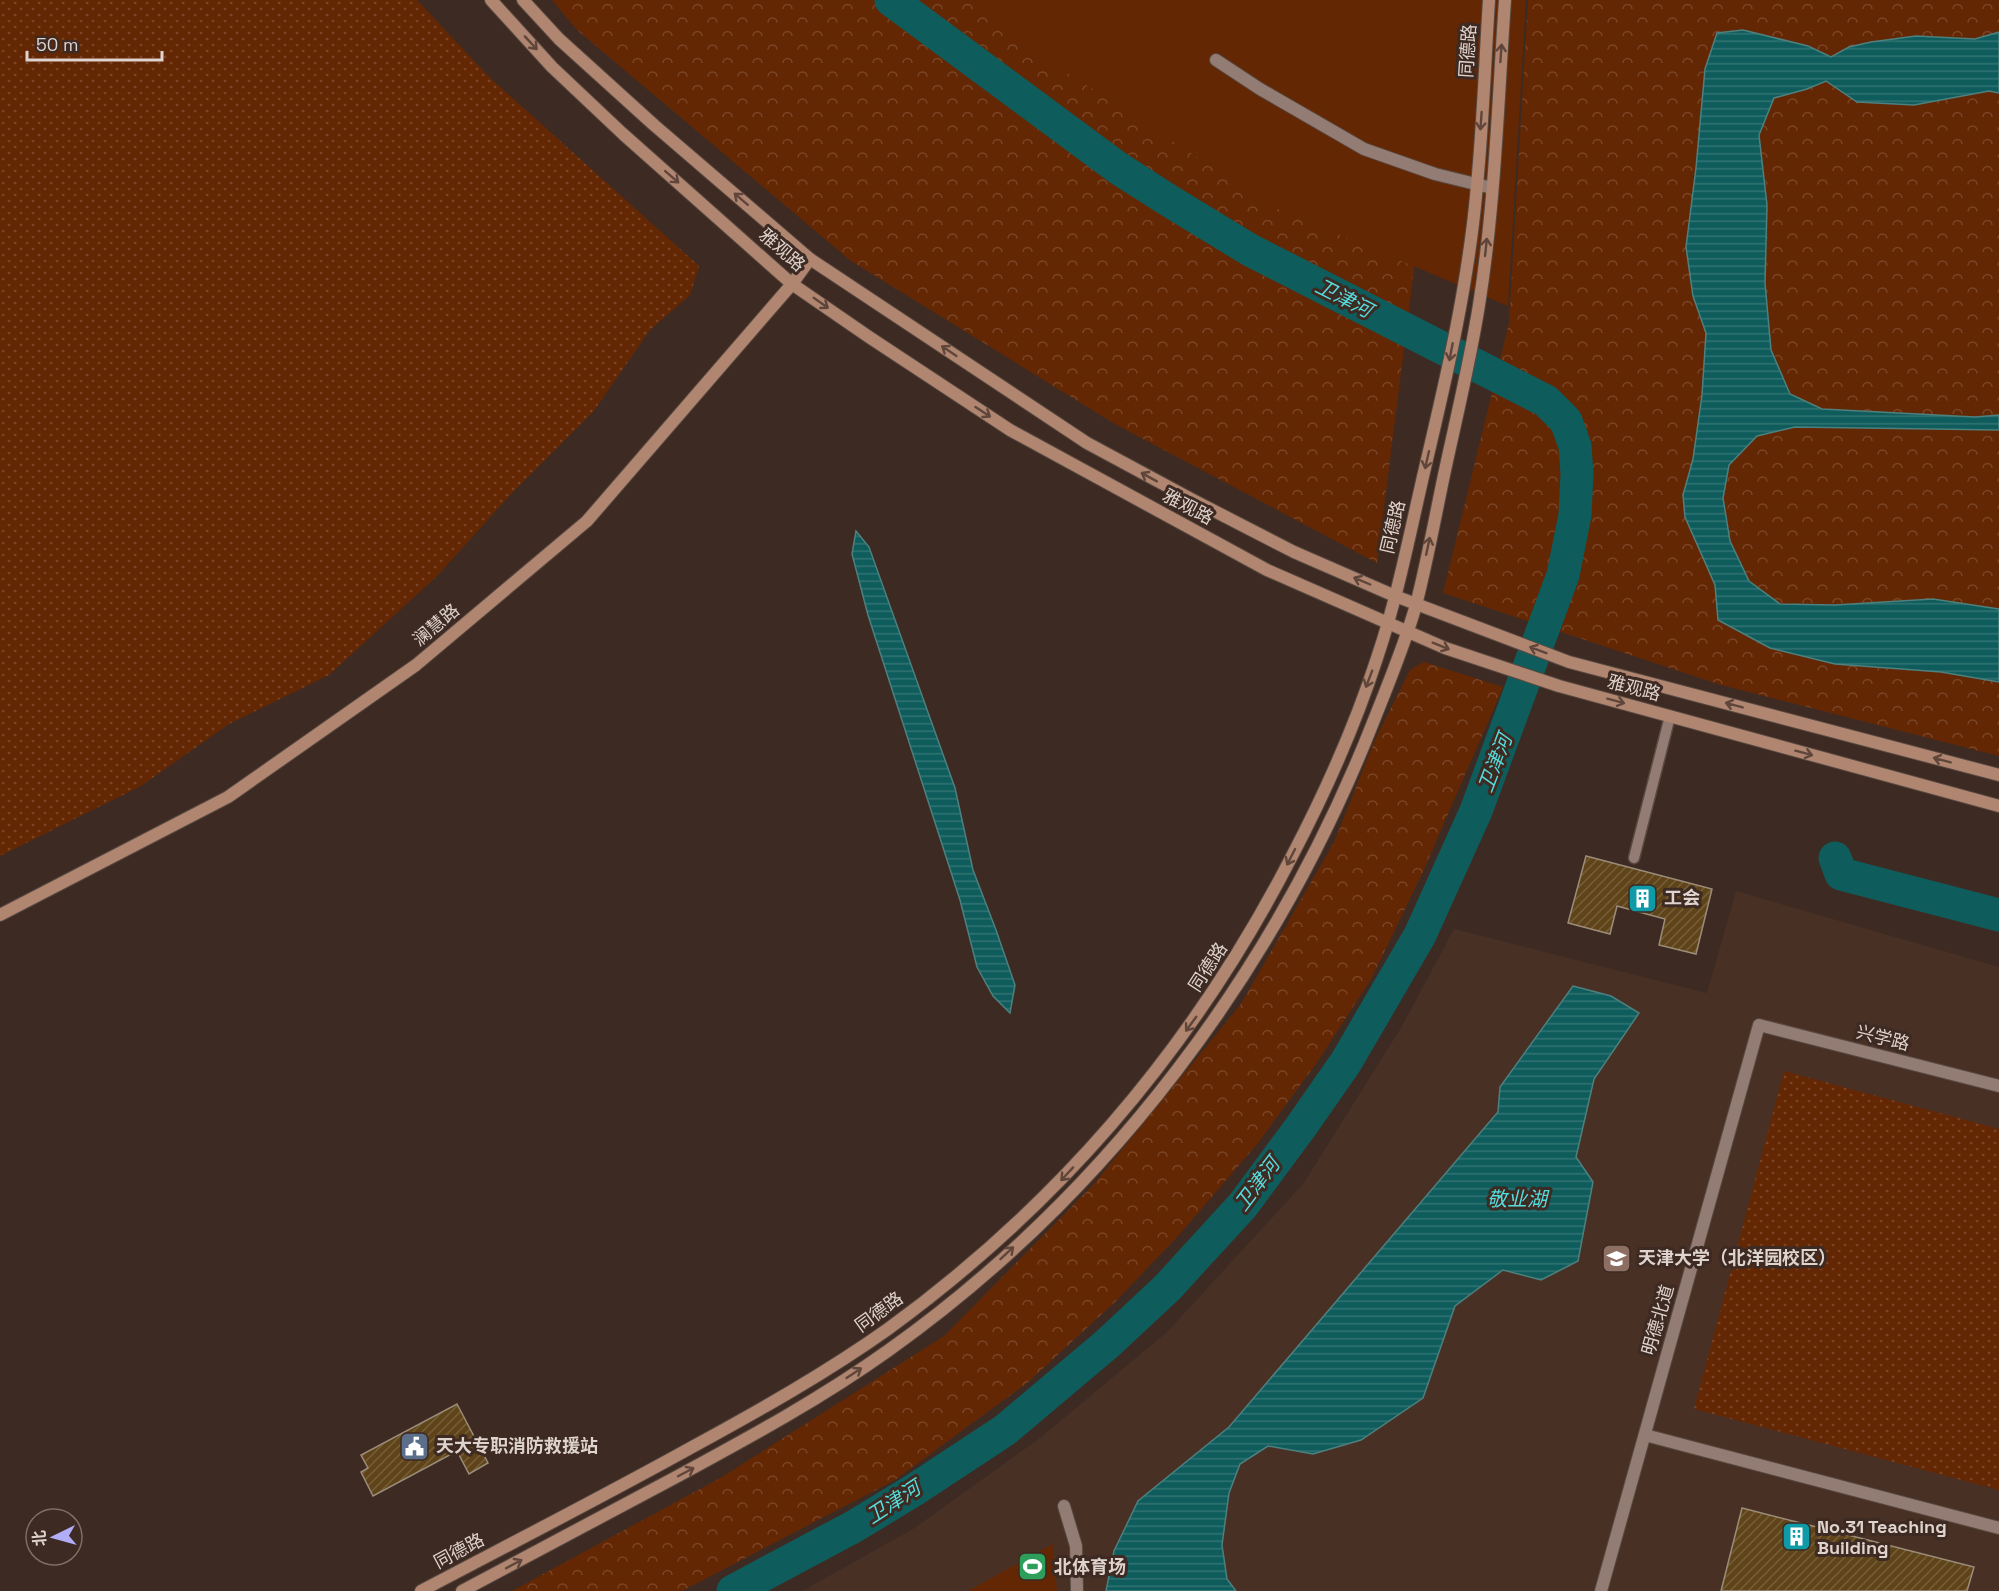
<svg xmlns="http://www.w3.org/2000/svg" width="1999" height="1591" viewBox="0 0 1999 1591" font-family="'Space Grotesk','Noto Sans SC',sans-serif">
  <style>
    .built { fill: #493025 }
    .grass { fill: url(#grass-dots) }
    .forest { fill: url(#forest-crowns) }
    .park { fill: #642704 }
    .water { fill: url(#water-rules); stroke: #4d807e; stroke-width: 1.5 }
    .lines { fill: none; stroke-linecap: round; stroke-linejoin: round }
    .river { stroke: #0f5c5c; stroke-width: 33 }
    .building { fill: url(#building-hatch); stroke: #9b8d7a; stroke-width: 1.5 }
    .lane-casing { stroke: #584941; stroke-width: 13 }
    .street-casing { stroke: #584941; stroke-width: 14 }
    .secondary-casing { stroke: #584941; stroke-width: 14 }
    .lane { stroke: #937c73; stroke-width: 10 }
    .street { stroke: #937c73; stroke-width: 12 }
    .secondary { stroke: #b08671; stroke-width: 12 }
    .oneway { stroke: #60463a }
    .labels { text-anchor: middle; stroke-width: 6; stroke-linejoin: round; paint-order: stroke }
    .street-label { font-size: 18px; fill: #dfd3cd; stroke: #3d2a22 }
    .poi-label { font-size: 18px; font-weight: bold; fill: #dfd3cd; stroke: #3d2a22; text-anchor: start }
    .water-label { font-size: 20px; font-style: italic; fill: #55dcdd; stroke: #3d2a22 }
  </style>
  <defs>
    <pattern id="grass-dots" width="8" height="8" patternUnits="userSpaceOnUse" patternTransform="scale(1.5)"><rect width="8" height="8" fill="#642704"/><path d="M2 2h.1M6 6h.1" fill="none" stroke="#7a4527" stroke-width="1.8" stroke-linecap="round"/></pattern>
    <pattern id="forest-crowns" width="20" height="18" patternUnits="userSpaceOnUse" patternTransform="scale(1.5)"><rect width="20" height="18" fill="#642704"/><path d="M2 6a3 3 0 1 1 6 0M12 15a3 3 0 1 1 6 0" fill="none" stroke="#7a4527"/></pattern>
    <pattern id="water-rules" width="6" height="5" patternUnits="userSpaceOnUse" patternTransform="scale(1.5)"><rect width="6" height="5" fill="#0f5c5c"/><path d="M0 2.5h6" fill="none" stroke="#327272"/></pattern>
    <pattern id="building-hatch" width="6" height="6" patternUnits="userSpaceOnUse" patternTransform="scale(1.5)"><rect width="6" height="6" fill="#5f4419"/><path d="M-1 1l2-2M0 6l6-6M5 7l2-2" fill="none" stroke="#765e39"/></pattern>
  </defs>
  <rect width="100%" height="100%" fill="#3d2a22"/>
  <path class="built" d="M 1736,891 L 1999,967 L 1999,1591 L 802,1591 L 913,1529 L 1040,1438 L 1167,1332 L 1303,1184 L 1402,1026 L 1454,929 L 1707,993 Z"/>
  <g class="grass">
    <path d="M 0,0 L 417,0 L 489,77 L 699,266 L 690,295 L 650,330 L 593,412 L 513,492 L 436,577 L 329,675 L 229,724 L 141,786 L 0,856 Z"/>
    <path d="M 1784,1071 L 1999,1129 L 1999,1490 L 1694,1409 Z"/>
  </g>
  <g class="forest">
    <path d="M 552,0 L 1448,0 L 1377,563 L 1115,424 L 851,261 L 577,30 Z"/>
    <path d="M 1528,0 L 1999,0 L 1999,756 L 1721,685 L 1443,593 L 1509,323 Z"/>
    <path d="M 1424,662 L 1503,687 L 1422,874 L 1371,979 L 1318,1061 L 1258,1143 L 1179,1235 L 1115,1302 L 1027,1383 L 895,1480 L 682,1591 L 512,1591 L 722,1477 L 944,1336 L 1093,1185 L 1241,1004 L 1334,842 L 1375,740 L 1410,670 Z"/>
  </g>
  <g class="park">
    <path d="M 975,0 L 1526,0 L 1508,306 L 1276,208 L 1035,52 Z"/>
    <path d="M 1053,1544 L 1057,1591 L 968,1591 Z"/>
  </g>
  <g class="water">
    <path d="M 1743,30 L 1808,46 L 1831,57 L 1849,47 L 1871,42 L 1916,36 L 1975,39 L 1999,32 L 1999,93 L 1989,91 L 1914,105 L 1857,102 L 1826,81 L 1807,89 L 1774,98 L 1759,135 L 1767,205 L 1765,283 L 1771,350 L 1790,394 L 1822,409 L 1975,417 L 1999,415 L 1999,430 L 1795,427 L 1757,436 L 1729,465 L 1723,498 L 1730,541 L 1749,581 L 1780,604 L 1835,605 L 1933,599 L 1999,609 L 1999,682 L 1941,672 L 1835,664 L 1770,648 L 1718,620 L 1715,585 L 1685,517 L 1683,495 L 1693,459 L 1702,395 L 1706,333 L 1693,296 L 1686,247 L 1696,168 L 1705,69 L 1717,33 Z"/>
    <path d="M 856,531 L 869,547 L 955,788 L 973,870 L 996,930 L 1015,985 L 1010,1013 L 993,996 L 977,967 L 960,900 L 868,615 L 852,554 Z"/>
    <path d="M 1573,986 L 1611,996 L 1639,1013 L 1594,1079 L 1576,1157 L 1593,1182 L 1578,1261 L 1541,1280 L 1503,1270 L 1455,1306 L 1423,1398 L 1361,1440 L 1313,1454 L 1268,1446 L 1240,1464 L 1229,1493 L 1222,1545 L 1227,1579 L 1236,1591 L 1106,1591 L 1114,1551 L 1138,1501 L 1229,1427 L 1498,1112 L 1500,1087 Z"/>
  </g>
  <g class="lines">
    <g class="river">
      <path d="M 1835,858 L 1841,874 L 1999,915"/>
      <path d="M 733,1591 L 853,1527 L 914,1490 L 1005,1430 L 1107,1344 L 1167,1288 L 1243,1205 L 1300,1128 L 1346,1062 L 1420,935 L 1476,811 L 1563,575 L 1575,515 L 1577,474 L 1575,446 L 1566,421 L 1546,401 L 1250,250 L 1168,200 L 1118,168 L 891,0"/>
    </g>
  </g>
  <g class="building">
    <path d="M 1586,856 L 1712,889 L 1696,954 L 1659,945 L 1665,919 L 1617,906 L 1610,934 L 1568,923 Z"/>
    <path d="M 457,1404 L 488,1463 L 469,1474 L 457,1451 L 373,1496 L 361,1472 L 368,1468 L 361,1455 Z"/>
    <path d="M 1742,1508 L 1974,1567 L 1967,1591 L 1721,1591 Z"/>
  </g>
  <g class="lines">
    <defs>
      <path id="lane" d="M 1634,858 L 1670,716"/>
      <g id="street">
        <path d="M 1216,60 L 1260,89 L 1364,149 L 1435,174 L 1492,188"/>
        <path d="M 1645,1435 L 1999,1528"/>
        <path d="M 1064,1506 L 1076,1546 L 1077,1591"/>
        <path d="M 1601,1591 L 1759,1025 L 1999,1086"/>
      </g>
      <g id="secondary">
        <path d="M 491,0 L 552,67 L 623,134 L 792,284 L 869,337 L 1010,430 L 1267,570 L 1445,648 L 1559,686 L 1999,806"/>
        <path d="M 523,0 L 559,39 L 654,125 L 810,259 L 1087,443 L 1191,499 L 1294,552 L 1395,596 L 1569,662 L 1999,775"/>
        <path d="M 0,915 L 228,797 L 416,665 L 587,521 L 792,284 L 810,259"/>
        <path d="M 421,1591 C 512,1543 604,1496 694,1446 C 760,1410 826,1373 888,1329 C 1061,1203 1194,1047 1292,856 C 1325,793 1355,726 1377,658 C 1398,596 1410,532 1425,468 C 1447,375 1469,281 1477,185 C 1483,124 1485,62 1489,0"/>
        <path d="M 462,1591 C 534,1553 606,1515 678,1476 C 750,1437 822,1398 889,1350 C 1108,1194 1276,970 1374,720 C 1389,682 1405,644 1416,605 C 1427,562 1435,518 1444,475 C 1456,419 1470,362 1479,305 C 1495,205 1498,101 1505,0"/>
      </g>
    </defs>
    <use href="#lane" class="lane-casing"/>
    <use href="#street" class="street-casing"/>
    <use href="#secondary" class="secondary-casing"/>
    <use href="#lane" class="lane"/>
    <use href="#street" class="street"/>
    <use href="#secondary" class="secondary"/>
  </g>
  <defs><path id="oneway-shaft" d="M-6 0H5M1.5-3L5.5 0L1.5 3" fill="none" stroke-width="1.6" stroke-linecap="round" stroke-linejoin="round" transform="scale(1.5)"/></defs>
  <g class="oneway">
    <use href="#oneway-shaft" transform="translate(531 43) rotate(47)"/>
    <use href="#oneway-shaft" transform="translate(1501 53) rotate(-86)"/>
    <use href="#oneway-shaft" transform="translate(1481 121) rotate(94)"/>
    <use href="#oneway-shaft" transform="translate(672 177) rotate(41)"/>
    <use href="#oneway-shaft" transform="translate(741 199) rotate(-139)"/>
    <use href="#oneway-shaft" transform="translate(1486 247) rotate(-84)"/>
    <use href="#oneway-shaft" transform="translate(821 303) rotate(35)"/>
    <use href="#oneway-shaft" transform="translate(949 351) rotate(-146)"/>
    <use href="#oneway-shaft" transform="translate(1451 352) rotate(101)"/>
    <use href="#oneway-shaft" transform="translate(983 412) rotate(33)"/>
    <use href="#oneway-shaft" transform="translate(1427 460) rotate(103)"/>
    <use href="#oneway-shaft" transform="translate(1149 477) rotate(-151)"/>
    <use href="#oneway-shaft" transform="translate(1428 546) rotate(-78)"/>
    <use href="#oneway-shaft" transform="translate(1362 581) rotate(-157)"/>
    <use href="#oneway-shaft" transform="translate(1441 646) rotate(22)"/>
    <use href="#oneway-shaft" transform="translate(1538 650) rotate(-159)"/>
    <use href="#oneway-shaft" transform="translate(1369 679) rotate(111)"/>
    <use href="#oneway-shaft" transform="translate(1616 701) rotate(15)"/>
    <use href="#oneway-shaft" transform="translate(1734 705) rotate(-165)"/>
    <use href="#oneway-shaft" transform="translate(1804 753) rotate(15)"/>
    <use href="#oneway-shaft" transform="translate(1942 760) rotate(-165)"/>
    <use href="#oneway-shaft" transform="translate(1291 857) rotate(117)"/>
    <use href="#oneway-shaft" transform="translate(1191 1024) rotate(126)"/>
    <use href="#oneway-shaft" transform="translate(1067 1174) rotate(133)"/>
    <use href="#oneway-shaft" transform="translate(1007 1253) rotate(-43)"/>
    <use href="#oneway-shaft" transform="translate(854 1373) rotate(-33)"/>
    <use href="#oneway-shaft" transform="translate(686 1472) rotate(-28)"/>
    <use href="#oneway-shaft" transform="translate(514 1564) rotate(-28)"/>
  </g>
  <defs>
    <symbol id="building-square" viewBox="-11 -11 22 22"><rect x="-9" y="-9" width="18" height="18" rx="4" fill="#0f9aa8" stroke="#3d2a22"/><path d="M-4-6H4V6H1V3H-1V6H-4ZM-2.5-4.3h1.7v1.8h-1.7ZM.8-4.3h1.7v1.8H.8ZM-2.5-1h1.7V.8h-1.7ZM.8-1h1.7V.8H.8Z" fill="#fff"/></symbol>
    <symbol id="university-square" viewBox="-11 -11 22 22"><rect x="-9" y="-9" width="18" height="18" rx="4" fill="#8d6e63" stroke="#3d2a22"/><path d="M0-5L7-2L0 1L-7-2ZM-4 1L0 2.5L4 1V4Q0 6-4 4Z" fill="#fff"/></symbol>
    <symbol id="civic-square" viewBox="-11 -11 22 22"><rect x="-9" y="-9" width="18" height="18" rx="4" fill="#5c6f8a" stroke="#3d2a22"/><path d="M-.6-6.5H3V-4.5H.6V-3L4-1V1h2V6H-6V1h2V-1L-.6-3ZM-1.2 2.5V6h2.4V2.5Z" fill="#fff"/></symbol>
    <symbol id="stadium-square" viewBox="-11 -11 22 22"><rect x="-9" y="-9" width="18" height="18" rx="4" fill="#2e9e5b" stroke="#3d2a22"/><path d="M0-5a6.5 5 0 1 0 0 10a6.5 5 0 1 0 0-10ZM-3.5-1.8h7v3.6h-7Z" fill="#fff"/></symbol>
  </defs>
  <g fill-rule="evenodd">
    <use href="#building-square" x="1626" y="882" width="33" height="33"/>
    <use href="#university-square" x="1600" y="1242" width="33" height="33"/>
    <use href="#civic-square" x="398" y="1430" width="33" height="33"/>
    <use href="#building-square" x="1780" y="1520" width="33" height="33"/>
    <use href="#stadium-square" x="1016" y="1550" width="33" height="33"/>
  </g>
  <g class="labels">
    <g class="street-label">
      <text transform="translate(1468 51) rotate(-86)" y="6">同德路</text>
      <text transform="translate(782 250) rotate(41)" y="6">雅观路</text>
      <text transform="translate(1188 507) rotate(28)" y="6">雅观路</text>
      <text transform="translate(1393 527) rotate(-77)" y="6">同德路</text>
      <text transform="translate(436 625) rotate(-40)" y="6">澜慧路</text>
      <text transform="translate(1634 688) rotate(15)" y="6">雅观路</text>
      <text transform="translate(1208 967) rotate(-57)" y="6">同德路</text>
      <text transform="translate(1883 1038) rotate(14)" y="6">兴学路</text>
      <text transform="translate(879 1312) rotate(-36)" y="6">同德路</text>
      <text transform="translate(1658 1320) rotate(-74)" y="6">明德北道</text>
      <text transform="translate(459 1551) rotate(-28)" y="6">同德路</text>
    </g>
    <g class="poi-label">
      <text x="1664" y="904">工会</text>
      <text x="1638" y="1264">天津大学（北洋园校区）</text>
      <text x="436" y="1452">天大专职消防救援站</text>
      <text x="1817" y="1533">No.31 Teaching<tspan x="1817" dy="21">Building</tspan></text>
      <text x="1054" y="1573">北体育场</text>
    </g>
    <g class="water-label">
      <text transform="translate(1344 298) rotate(27)" y="7">卫津河</text>
      <text transform="translate(1495 763) rotate(-69)" y="7">卫津河</text>
      <text transform="translate(1257 1184) rotate(-53)" y="7">卫津河</text>
      <text x="1517" y="1206">敬业湖</text>
      <text transform="translate(893 1502) rotate(-33)" y="7">卫津河</text>
    </g>
  </g>
  <g transform="translate(54 1537) rotate(265)"><circle r="28" fill="#3d2a22" stroke="#7e6e66" stroke-width="1.5"/>
  <path d="M0-4.5L10 22L0 15L-10 22Z" fill="#b2adf9"/>
  <text y="-9" font-size="16" font-weight="bold" text-anchor="middle" fill="#dfd3cd">北</text>
  </g>
  <path d="M27 51v9h135v-9" fill="none" stroke="#dfd3cd" stroke-width="3"/>
  <text x="36" y="51" font-size="18" fill="#dfd3cd" stroke="#3d2a22" stroke-width="4.5" paint-order="stroke">50 m</text>
</svg>
